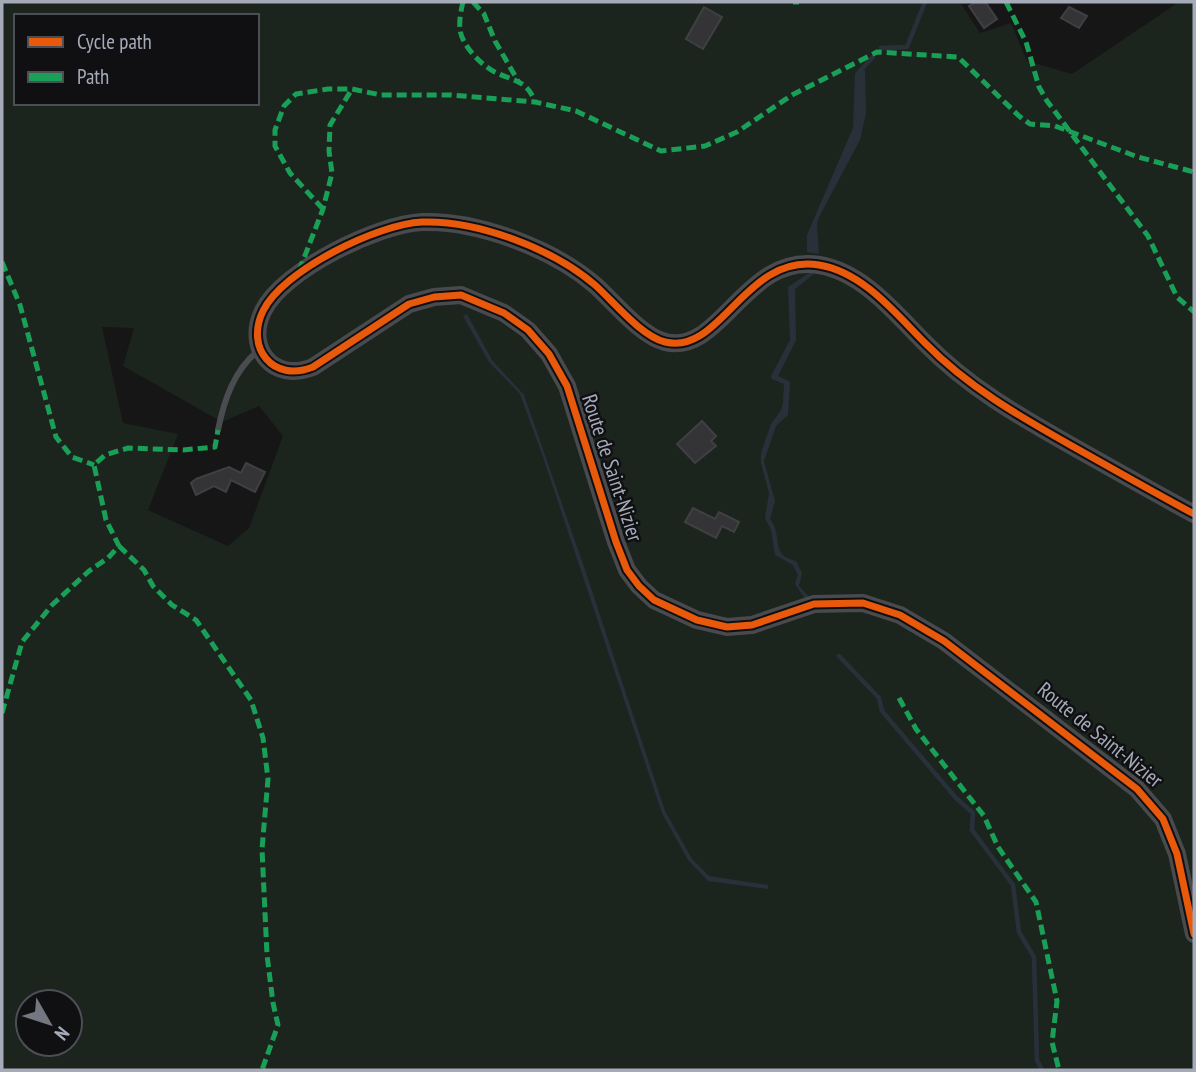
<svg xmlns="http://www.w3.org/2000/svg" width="1196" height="1072" viewBox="0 0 1196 1072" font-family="'PT Sans Narrow',sans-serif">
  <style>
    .green { fill: #1c241e; fill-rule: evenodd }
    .water { fill: #28313a }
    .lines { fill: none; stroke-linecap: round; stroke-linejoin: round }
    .stream { stroke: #28313a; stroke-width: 4.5 }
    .building { fill: #343436; stroke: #3f4043; stroke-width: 2 }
    .service { stroke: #4a4c50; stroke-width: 6 }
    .secondary { stroke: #484a4e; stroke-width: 18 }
    .quiet { stroke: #1a9f57; stroke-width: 5; stroke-dasharray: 10 5; stroke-linecap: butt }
    .cycleway-casing { stroke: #101013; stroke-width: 11 }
    .cycleway { stroke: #e8590c; stroke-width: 7 }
    .labels { text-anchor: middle; stroke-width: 5; stroke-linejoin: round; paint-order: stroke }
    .street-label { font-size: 21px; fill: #a6abb9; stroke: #101013 }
  </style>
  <rect width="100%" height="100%" fill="#161617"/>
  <path class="green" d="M 2,2 L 960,2 L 980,33 L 1011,23 L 1027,61 L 1072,74 L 1179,2 L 1194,2 L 1194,1070 L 2,1070 ZM 16,16 L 257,16 L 257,103 L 16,103 ZM 102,327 L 134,328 L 123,366 L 222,422 L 259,406 L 283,436 L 249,528 L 228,546 L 148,510 L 178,434 L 123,423 ZM 28,1002 L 70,1002 L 70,1044 L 28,1044 Z"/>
  <g class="water">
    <path d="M 865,70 L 866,113 L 860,140 L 819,217 L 817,225 L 819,254 L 807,252 L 807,235 L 853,128 L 855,73 Z"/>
    <path d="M 812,271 L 814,274 L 795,289 L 796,340 L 778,376 L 790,382 L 788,415 L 776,426 L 764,461 L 775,501 L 770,519 C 784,537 769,555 796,561 L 802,573 L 799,586 L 810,598 L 806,600 L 795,584 L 798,575 L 793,565 L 775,555 L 771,530 L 765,518 L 769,493 L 761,463 L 761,453 L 771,424 L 781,410 L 783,402 L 784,384 L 772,379 L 771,376 L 790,340 L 788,287 Z"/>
    <path d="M 467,314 L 492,360 L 524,395 L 583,564 L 665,811 L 692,859 L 709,876 L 768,885 L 768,889 L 708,881 L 688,860 L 662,813 L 543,457 L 520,394 L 489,362 L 463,316 Z"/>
  </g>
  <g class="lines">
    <g class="stream">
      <path d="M 881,48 L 907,47 L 925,2"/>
      <path d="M 859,78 L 859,72 L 873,57"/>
      <path d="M 839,656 L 879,698 L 882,711 L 956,798 L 973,813 L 972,830 L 1013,885 L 1019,932 L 1034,957 L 1037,1060 L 1042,1070"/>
    </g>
  </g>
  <g class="building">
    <path d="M 976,2 L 986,3 L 997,19 L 984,28 L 969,6 Z"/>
    <path d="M 704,7 L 722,17 L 703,49 L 686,39 Z"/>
    <path d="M 1069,7 L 1087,16 L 1079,28 L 1061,18 Z"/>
    <path d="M 702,421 L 716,436 L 711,441 L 716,446 L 695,463 L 677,444 Z"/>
    <path d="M 246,463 L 265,472 L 255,492 L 231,480 L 226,492 L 214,486 L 196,495 L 191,483 L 196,479 L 229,467 L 241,473 Z"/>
    <path d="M 693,508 L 715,519 L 719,512 L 739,522 L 734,532 L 722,526 L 716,538 L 685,522 Z"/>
  </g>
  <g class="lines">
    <path class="service" d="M 218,430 C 224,400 234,370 259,350"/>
    <path class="secondary" d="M 1194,514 C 1153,492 1113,469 1072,446 C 1019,416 968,387 925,343 C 896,314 863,272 819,265 C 745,253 721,356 665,342 C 641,336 614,302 595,285 C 553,249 478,220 422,222 C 378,224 283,270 263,311 C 245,348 273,383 313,367 L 409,304 L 434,297 L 461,295 L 504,313 L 528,330 L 549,354 L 567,386 L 616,542 L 627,570 L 639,586 L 654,600 L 697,620 L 727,627 L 752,625 L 814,604 L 863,603 L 900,615 L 944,641 L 1137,789 L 1163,819 L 1177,854 L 1194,934"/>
    <g class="quiet">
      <path d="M 463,2 C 461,10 459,21 460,29 C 461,44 480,64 493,71 C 511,81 527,79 535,102"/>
      <path d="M 473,2 L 484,14 L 495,41 L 518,81"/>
      <path d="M 793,2 L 799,2"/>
      <path d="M 1006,2 L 1026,42 L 1039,87 L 1047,101 L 1148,236 L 1177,297 L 1194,312"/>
      <path d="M 323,209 L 290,173 L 275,146 L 275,130 L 284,106 L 296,94 L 328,89 L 352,89 L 381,95 L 451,95 L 535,102 L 576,111 L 661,151 L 705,146 L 737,132 L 792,95 L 877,52 L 958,57 L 1019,116 L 1030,124 L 1055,126 L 1138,157 L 1194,172"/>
      <path d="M 2,262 L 20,305 L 56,437 L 72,457 L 94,465"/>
      <path d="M 299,271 L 323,209 L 332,173 L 329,151 L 330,125 L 352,89"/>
      <path d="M 119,546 L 144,570 L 153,586 L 172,605 L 196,620 L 251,700 L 263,738 L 268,779 L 262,849 L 267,955 L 273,1003 L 278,1025 L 262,1070"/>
      <path d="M 899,698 L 916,729 L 984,816 L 998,847 L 1036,902 L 1057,1001 L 1052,1042 L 1059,1070"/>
      <path d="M 2,713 L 22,642 L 52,605 L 89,571 L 108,558 L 119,546 L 106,520 L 94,465 L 105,455 L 128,448 L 183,450 L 215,447 L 218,430"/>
    </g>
    <defs>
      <path id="cycleway" d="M 1194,514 C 1153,492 1113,469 1072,446 C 1019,416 968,387 925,343 C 896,314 863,272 819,265 C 745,253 721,356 665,342 C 641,336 614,302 595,285 C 553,249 478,220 422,222 C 378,224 283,270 263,311 C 245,348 273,383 313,367 L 409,304 L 434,297 L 461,295 L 504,313 L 528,330 L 549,354 L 567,386 L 616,542 L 627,570 L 639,586 L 654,600 L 697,620 L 727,627 L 752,625 L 814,604 L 863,603 L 900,615 L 944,641 L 1137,789 L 1163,819 L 1177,854 L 1194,934"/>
    </defs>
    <use href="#cycleway" class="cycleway-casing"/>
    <use href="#cycleway" class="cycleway"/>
  </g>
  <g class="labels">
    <g class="street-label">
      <text transform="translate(612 468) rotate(72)" y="7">Route de Saint-Nizier</text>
      <text transform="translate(1100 735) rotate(39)" y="7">Route de Saint-Nizier</text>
    </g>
  </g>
  <rect width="1196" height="1072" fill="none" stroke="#a6abb9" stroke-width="7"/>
  <rect x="14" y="14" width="245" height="91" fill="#101013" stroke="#4c4e55" stroke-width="2"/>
  <rect x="28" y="37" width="35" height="10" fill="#e8590c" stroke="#4c4e55" stroke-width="2"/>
  <text x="77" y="49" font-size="21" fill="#a6abb9">Cycle path</text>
  <rect x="28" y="72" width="35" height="10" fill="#1a9f57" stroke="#4c4e55" stroke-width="2"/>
  <text x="77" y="84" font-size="21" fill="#a6abb9">Path</text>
  <g transform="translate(49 1023) rotate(129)"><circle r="33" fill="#101013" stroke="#4c4e55" stroke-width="2"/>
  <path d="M0-5L12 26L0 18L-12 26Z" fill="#747780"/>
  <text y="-10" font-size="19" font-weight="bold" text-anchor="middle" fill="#a6abb9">N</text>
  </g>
</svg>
